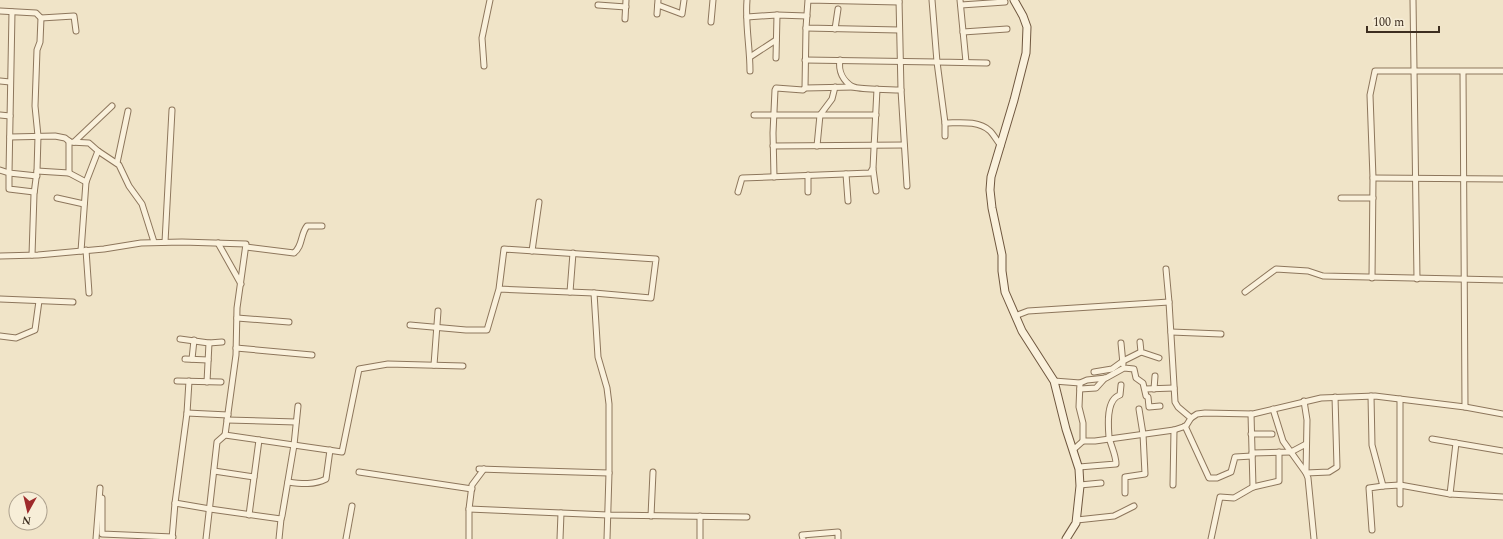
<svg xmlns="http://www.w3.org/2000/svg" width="1503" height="539" viewBox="0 0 1503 539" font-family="Spectral,serif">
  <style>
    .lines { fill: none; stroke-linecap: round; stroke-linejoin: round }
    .street-casing { stroke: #8d765c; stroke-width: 7 }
    .secondary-casing { stroke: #6f573f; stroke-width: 9 }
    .street { stroke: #faf1dc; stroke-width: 5 }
    .secondary { stroke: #faf1dc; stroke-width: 7 }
  </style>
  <rect width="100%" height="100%" fill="#f0e4c8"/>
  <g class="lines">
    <defs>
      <g id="street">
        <path d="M 747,0 C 745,24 750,47 750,71"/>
        <path d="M 899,0 L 901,90 L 907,186"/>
        <path d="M 932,0 L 937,62 L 987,63"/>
        <path d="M 960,0 L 966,62"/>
        <path d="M 1413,0 L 1417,279"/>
        <path d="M 899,2 L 808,0 L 806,28 L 899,30"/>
        <path d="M 598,5 L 626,7"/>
        <path d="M 658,5 L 682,14 L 684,0"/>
        <path d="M 961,5 L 1005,2"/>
        <path d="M 0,11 L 36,13 L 41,18 L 40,42 L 37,50 L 35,106 L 38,136 L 37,171 L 34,194 L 32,255"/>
        <path d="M 12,12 L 9,173 L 37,176"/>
        <path d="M 657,14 L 658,0"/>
        <path d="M 747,17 L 777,15 L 807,16"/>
        <path d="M 41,18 L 74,16 L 76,31"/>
        <path d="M 625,19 L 626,0"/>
        <path d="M 711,22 L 713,0"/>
        <path d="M 835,29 L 838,9"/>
        <path d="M 963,32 L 1007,29"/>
        <path d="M 750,57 L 776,40"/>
        <path d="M 776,58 L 777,15"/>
        <path d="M 805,60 L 937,62 L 945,123"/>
        <path d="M 840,60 C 838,71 843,81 853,87 C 858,89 893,90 901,90"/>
        <path d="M 484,66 L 482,38 L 490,0"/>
        <path d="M 1463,72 L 1465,407"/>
        <path d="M 0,81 L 10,82"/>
        <path d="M 805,88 L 854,87"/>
        <path d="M 0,115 L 10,116"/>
        <path d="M 754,115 L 876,115"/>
        <path d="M 945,136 L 945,123 C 959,123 978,120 990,131 C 994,135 997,141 1001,146"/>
        <path d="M 10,137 L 55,136 L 65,138 L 70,142 L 89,143 L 98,151 L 119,165 L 129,186 L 142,204 L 154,242"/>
        <path d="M 69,141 L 69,173"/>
        <path d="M 74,142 L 112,106"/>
        <path d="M 773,146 L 904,145"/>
        <path d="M 817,146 L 820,115 L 832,99 L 835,87"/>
        <path d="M 117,163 L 128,111"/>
        <path d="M 873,169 L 876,191"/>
        <path d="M 0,170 L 9,173 L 9,189 L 34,192"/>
        <path d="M 37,171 L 69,173 L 86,182"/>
        <path d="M 846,174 L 848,201"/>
        <path d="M 808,175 L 808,192"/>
        <path d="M 774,177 L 773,133 L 775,90 L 776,88 L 803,90 L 805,88 L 806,28"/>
        <path d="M 1373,178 L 1503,179"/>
        <path d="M 738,192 L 742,178 L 870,173 L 873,168 L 877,89"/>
        <path d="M 57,198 L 84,204"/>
        <path d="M 1341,198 L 1373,198"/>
        <path d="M 165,242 L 172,110"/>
        <path d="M 218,243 L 241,284"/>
        <path d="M 246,247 L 294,253 C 303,246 300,235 307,226 L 322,226"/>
        <path d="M 86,250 L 89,293"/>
        <path d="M 81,251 L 86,182 L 98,151"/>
        <path d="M 532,251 L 539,202"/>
        <path d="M 0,256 L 38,255 L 104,249 L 141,243 L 182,242 L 246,244 L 237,308 L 236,355 L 225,435"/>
        <path d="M 1372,278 L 1373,178 L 1370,95 L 1375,71 L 1503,71"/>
        <path d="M 570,292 L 573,253"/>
        <path d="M 1245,292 L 1276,269 L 1308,271 L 1323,276 L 1503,280"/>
        <path d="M 594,293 L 598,357 L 607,388 L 609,404 L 609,473 L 607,539"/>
        <path d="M 0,299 L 73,302"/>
        <path d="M 1015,316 L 1028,311 L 1169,302"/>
        <path d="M 237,318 L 289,322"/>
        <path d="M 410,325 L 466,330 L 487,330 L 499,289 L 504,249 L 656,259 L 651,298 L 594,293 L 499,289"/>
        <path d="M 1171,332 L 1221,334"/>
        <path d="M 0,336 L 16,338 L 35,330 L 39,301"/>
        <path d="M 180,339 L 209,343 L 222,342"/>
        <path d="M 1140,342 L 1141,352 L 1159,358"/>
        <path d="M 1121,343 L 1123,364"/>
        <path d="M 236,348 L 312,355"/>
        <path d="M 185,359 L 208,360"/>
        <path d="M 192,359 L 194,340"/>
        <path d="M 434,365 L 438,311"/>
        <path d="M 1094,372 L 1112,369 L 1123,361 L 1141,352"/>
        <path d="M 177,381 L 221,382"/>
        <path d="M 1054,381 L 1080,383 L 1087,380 L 1106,378 L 1124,368 L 1134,369 L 1136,378 L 1143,383 L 1146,396 L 1148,397 L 1149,407 L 1160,406"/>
        <path d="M 207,382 L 209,343"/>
        <path d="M 1080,383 L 1079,407 L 1083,423 L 1083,441"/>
        <path d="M 1080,389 L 1096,388 L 1105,378"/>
        <path d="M 1145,389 L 1174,388"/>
        <path d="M 1154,389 L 1155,376"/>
        <path d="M 1371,396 L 1372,445 L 1383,486"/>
        <path d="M 1304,401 L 1307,420 L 1306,473 L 1308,478 L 1314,539"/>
        <path d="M 1273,409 L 1283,441 L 1306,473 L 1329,472 L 1337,467 L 1335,397"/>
        <path d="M 187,413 L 228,415"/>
        <path d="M 1251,414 L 1253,487"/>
        <path d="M 1191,418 L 1197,414 L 1205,413 L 1253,414 L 1321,398 L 1375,396 L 1465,407 L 1503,414"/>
        <path d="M 227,420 L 296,422"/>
        <path d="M 1185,426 L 1209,478 L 1217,478 L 1231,472 L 1235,457 L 1252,456"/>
        <path d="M 1251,434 L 1272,434"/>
        <path d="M 1432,439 L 1503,451"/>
        <path d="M 1073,450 L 1083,441 L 1095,441 L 1174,430 L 1186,426 L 1191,418 L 1178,407 L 1175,402 L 1169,302 L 1166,269"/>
        <path d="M 1252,453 L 1291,452 L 1306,444"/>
        <path d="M 1079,467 L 1116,464 C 1116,455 1111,446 1109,437 C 1108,425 1106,399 1120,395 L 1121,385"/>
        <path d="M 479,469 L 609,473"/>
        <path d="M 214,471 L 254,477"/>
        <path d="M 359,472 L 472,489"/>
        <path d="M 288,482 C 302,484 314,485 326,479 L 330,450"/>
        <path d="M 1080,485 L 1101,483"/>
        <path d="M 1173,485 L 1174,430"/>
        <path d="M 1125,493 L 1125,477 L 1145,474 L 1143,434 L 1139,409"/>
        <path d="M 1450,494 L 1456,443"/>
        <path d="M 102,498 L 102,534 L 173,537"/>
        <path d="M 175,503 L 210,509 L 281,519"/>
        <path d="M 1400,504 L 1400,399"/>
        <path d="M 469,509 L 608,515 L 747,517"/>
        <path d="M 249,515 L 259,440"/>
        <path d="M 651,516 L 653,472"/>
        <path d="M 1077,520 L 1114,516 L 1134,506"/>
        <path d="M 1372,530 L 1369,488 L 1383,486 L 1400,485 L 1450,494 L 1503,497"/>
        <path d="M 96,539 L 100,488"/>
        <path d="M 172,539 L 175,503 L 187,413 L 189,381"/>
        <path d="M 206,539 L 217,442 L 225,435 L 342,452 L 359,369 L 388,364 L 463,366"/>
        <path d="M 279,539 L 281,519 L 282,516 L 294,445 L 298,406"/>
        <path d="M 346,539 L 352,506"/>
        <path d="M 469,539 L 469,509 L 472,485 L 484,469"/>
        <path d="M 560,539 L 561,513"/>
        <path d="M 700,539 L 700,516"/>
        <path d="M 803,539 L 802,535 L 838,532 L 838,539"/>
        <path d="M 1211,539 L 1220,497 L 1234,498 L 1253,487 L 1279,481 L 1279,452"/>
      </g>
      <path id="secondary" d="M 1014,0 L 1023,16 L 1027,27 L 1026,53 L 1014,100 L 991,177 L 990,190 L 992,208 L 1002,255 L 1002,271 L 1005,292 L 1022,331 L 1054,381 L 1066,429 L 1079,469 L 1080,486 L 1076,523 L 1066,539"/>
    </defs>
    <use href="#street" class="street-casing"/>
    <use href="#secondary" class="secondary-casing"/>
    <use href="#street" class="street"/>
    <use href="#secondary" class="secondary"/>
  </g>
  <g transform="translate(28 511) rotate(188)"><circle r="19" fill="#f7eed8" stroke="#ada18e"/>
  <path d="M0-3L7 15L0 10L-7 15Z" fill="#9e2a2b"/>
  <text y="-6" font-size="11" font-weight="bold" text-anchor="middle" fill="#3d2e20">N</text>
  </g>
  <path d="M1367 26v6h72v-6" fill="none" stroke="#3d2e20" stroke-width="2"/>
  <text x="1373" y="26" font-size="12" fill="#3d2e20" stroke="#f7eed8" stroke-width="3" paint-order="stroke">100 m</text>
</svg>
